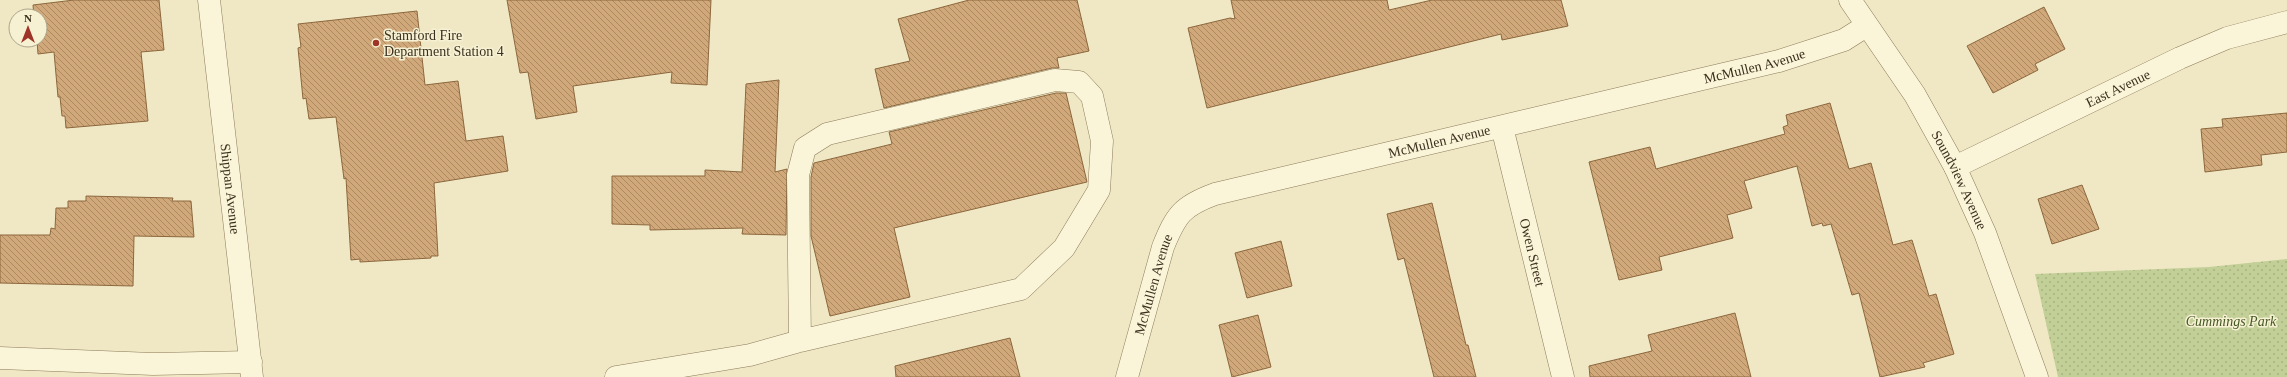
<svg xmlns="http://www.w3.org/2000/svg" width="2287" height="377" viewBox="0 0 2287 377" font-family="Georgia,serif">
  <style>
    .green { fill: url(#green-dots) }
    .building { fill: url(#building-back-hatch); stroke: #8c673e }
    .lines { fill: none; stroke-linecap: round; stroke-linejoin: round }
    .minor-casing { stroke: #8c7b5a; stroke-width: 23 }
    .minor { stroke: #faf4d8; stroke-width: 22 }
    .poi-dot { fill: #9e3427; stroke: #f7f1d4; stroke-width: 1.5 }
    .labels { text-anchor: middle; stroke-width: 3; stroke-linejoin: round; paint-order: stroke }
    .poi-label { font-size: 14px; fill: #3b301e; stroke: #f7f1d4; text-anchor: start }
    .street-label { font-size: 14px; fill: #3b301e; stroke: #f7f1d4 }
    .park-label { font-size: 14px; font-style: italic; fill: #455924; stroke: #f7f1d4 }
  </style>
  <defs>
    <pattern id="green-dots" width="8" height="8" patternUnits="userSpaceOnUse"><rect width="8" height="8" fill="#c2cf97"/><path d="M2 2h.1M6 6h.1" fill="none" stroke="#a8b282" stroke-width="1.8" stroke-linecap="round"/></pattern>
    <pattern id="building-back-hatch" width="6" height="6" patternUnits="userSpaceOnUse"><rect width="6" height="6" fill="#d0a879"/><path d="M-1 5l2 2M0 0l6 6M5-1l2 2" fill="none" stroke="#aa8963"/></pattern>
  </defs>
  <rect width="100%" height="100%" fill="#f0e8c4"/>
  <path class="green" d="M 2287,259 L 2287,377 L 2058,377 L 2035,274 L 2209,267 Z"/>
  <g class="building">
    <path d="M 74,0 L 159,0 L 164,50 L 141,52 L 148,121 L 66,128 L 65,116 L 62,116 L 60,97 L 58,97 L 54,52 L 38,54 L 37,40 L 40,40 L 40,16 L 34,16 L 33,5 Z"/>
    <path d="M 507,0 L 711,0 L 707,85 L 671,83 L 672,72 L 573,86 L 577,112 L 536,119 L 528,72 L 520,73 Z"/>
    <path d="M 969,0 L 1077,0 L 1089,51 L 1057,58 L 1059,68 L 1052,68 L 884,108 L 875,69 L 910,61 L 898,19 Z"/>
    <path d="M 1231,0 L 1387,0 L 1389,10 L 1432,0 L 1561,0 L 1568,26 L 1502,40 L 1501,34 L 1207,108 L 1188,28 L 1230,18 L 1235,19 Z"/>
    <path d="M 2044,7 L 2065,49 L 2035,64 L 2038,70 L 1993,93 L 1967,46 Z"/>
    <path d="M 417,11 L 425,85 L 458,81 L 466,141 L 503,136 L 508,171 L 434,183 L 438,256 L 431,256 L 431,258 L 360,262 L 360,259 L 351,260 L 346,178 L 344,179 L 336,117 L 309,119 L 306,98 L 303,99 L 298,48 L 301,47 L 298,24 Z"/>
    <path d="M 779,80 L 775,172 L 787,169 L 786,235 L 742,234 L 743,228 L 650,230 L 650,225 L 612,224 L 612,176 L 705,176 L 705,170 L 742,172 L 746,84 Z"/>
    <path d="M 1056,93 L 1066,93 L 1087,182 L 894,228 L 910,297 L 830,316 L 811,236 L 811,177 L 814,163 L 892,144 L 889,132 Z"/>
    <path d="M 1830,103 L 1849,169 L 1871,163 L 1893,245 L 1912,240 L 1929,296 L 1936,294 L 1954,354 L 1923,363 L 1925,367 L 1880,377 L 1859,293 L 1852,295 L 1831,224 L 1823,226 L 1822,223 L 1812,226 L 1797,166 L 1744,181 L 1752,208 L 1727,215 L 1733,238 L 1659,257 L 1662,270 L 1619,280 L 1589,162 L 1650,147 L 1656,169 L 1785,134 L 1783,127 L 1788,125 L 1786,115 Z"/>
    <path d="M 2287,113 L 2287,152 L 2261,155 L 2262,165 L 2205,172 L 2201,129 L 2223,127 L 2222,119 Z"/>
    <path d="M 2082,185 L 2099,229 L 2052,244 L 2038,199 Z"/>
    <path d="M 86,196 L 173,198 L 172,201 L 191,201 L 194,237 L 134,236 L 133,286 L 0,283 L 0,235 L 50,235 L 51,228 L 55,229 L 56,208 L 68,208 L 68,201 L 86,201 Z"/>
    <path d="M 1432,203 L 1466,345 L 1468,345 L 1476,377 L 1434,377 L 1404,258 L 1398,260 L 1387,214 Z"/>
    <path d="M 1281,241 L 1292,286 L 1247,298 L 1235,253 Z"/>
    <path d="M 1735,313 L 1751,377 L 1590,377 L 1589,366 L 1652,351 L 1648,335 Z"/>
    <path d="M 1258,315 L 1271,367 L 1232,377 L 1219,325 Z"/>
    <path d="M 1010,338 L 1020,377 L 896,377 L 895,366 Z"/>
  </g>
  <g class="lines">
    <defs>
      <g id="minor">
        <path id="s1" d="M 209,0 L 252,377"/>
        <path id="s2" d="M 1850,0 L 1915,95 L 1955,167 L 1985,233 L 2037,377"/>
        <path id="s3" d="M 1502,127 L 1563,377"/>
        <path id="s4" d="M 1955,167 L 2180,58 L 2227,38 L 2287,22"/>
        <path d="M 0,358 L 153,364 L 251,362"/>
        <path d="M 616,377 L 750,355 L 800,341 L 1021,289 L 1064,248 L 1099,190 L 1102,141 L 1092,96 L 1079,82 L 1055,80 L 827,134 L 805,148 L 798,175 L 800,341"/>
        <path id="s5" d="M 1127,377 L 1163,247 C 1176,215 1182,206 1215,194 L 1779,61 L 1844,40 L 1866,26"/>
      </g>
    </defs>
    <use href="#minor" class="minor-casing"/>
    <use href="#minor" class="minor"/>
  </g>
  <circle class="poi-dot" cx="376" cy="43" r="4"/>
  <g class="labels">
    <g class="poi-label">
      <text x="384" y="40">Stamford Fire<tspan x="384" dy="16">Department Station 4</tspan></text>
    </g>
    <g class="street-label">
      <text dy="5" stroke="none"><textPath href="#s5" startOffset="767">McMullen Avenue</textPath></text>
      <text dy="5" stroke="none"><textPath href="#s4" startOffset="181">East Avenue</textPath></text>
      <text dy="5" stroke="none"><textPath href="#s5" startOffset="443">McMullen Avenue</textPath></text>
      <text dy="5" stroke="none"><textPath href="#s2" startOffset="211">Soundview Avenue</textPath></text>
      <text dy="5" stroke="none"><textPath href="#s1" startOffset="190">Shippan Avenue</textPath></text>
      <text dy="5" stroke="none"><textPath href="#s3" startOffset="129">Owen Street</textPath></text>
      <text dy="5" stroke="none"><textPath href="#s5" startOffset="96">McMullen Avenue</textPath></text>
    </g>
    <g class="park-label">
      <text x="2231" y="326">Cummings Park</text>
    </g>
  </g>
  <g transform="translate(28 28)"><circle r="19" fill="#f7f1d4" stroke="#aca48b"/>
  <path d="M0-3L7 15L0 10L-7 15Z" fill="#9e3427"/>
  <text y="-6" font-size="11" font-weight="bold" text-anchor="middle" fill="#3b301e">N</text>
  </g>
</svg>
